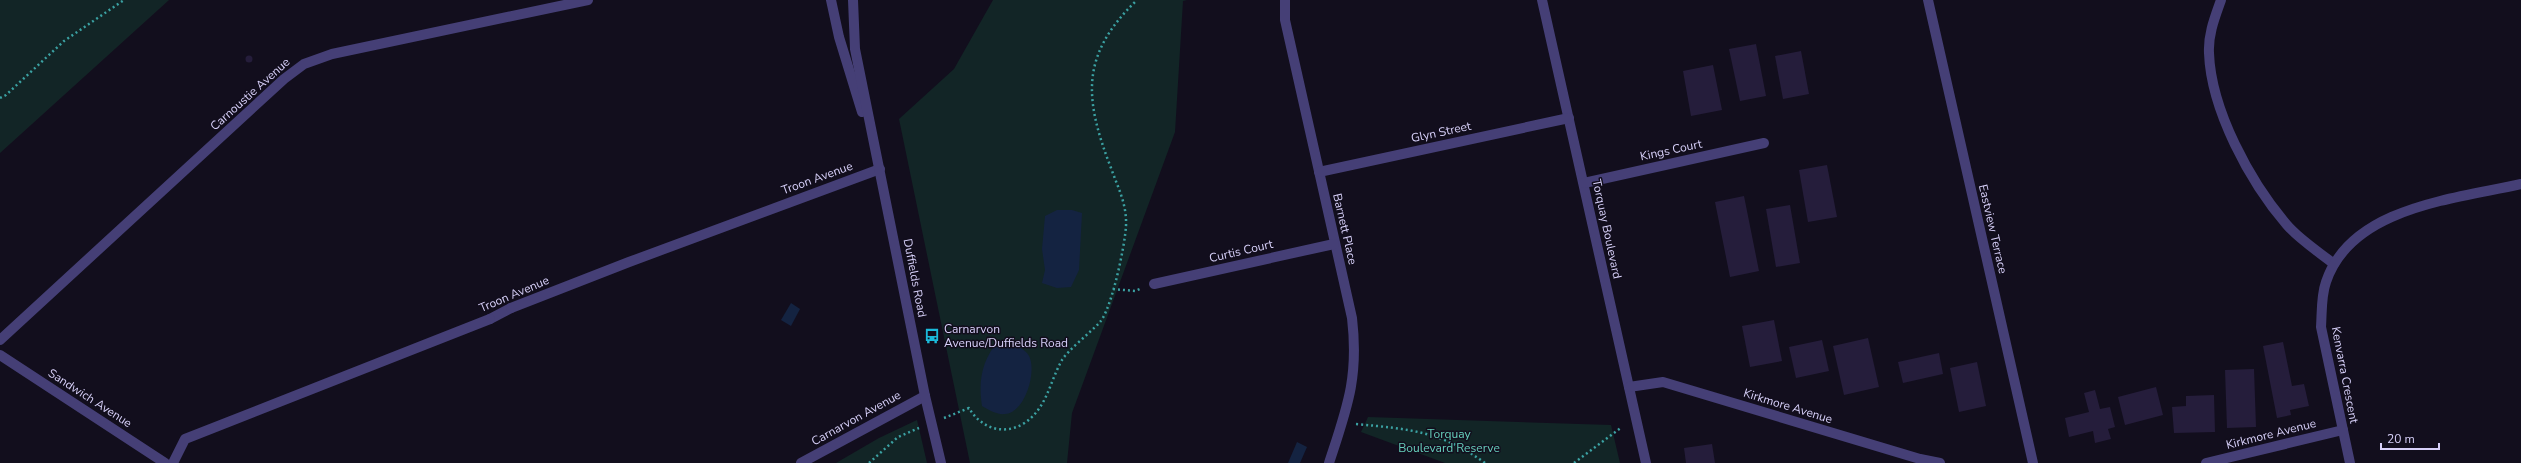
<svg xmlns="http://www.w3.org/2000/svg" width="2521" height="463" viewBox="0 0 2521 463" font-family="'Nunito Sans',sans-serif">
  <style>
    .green { fill: #122526 }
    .water { fill: #142341 }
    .building { fill: #251d3b }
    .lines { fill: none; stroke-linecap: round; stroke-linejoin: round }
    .path { stroke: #3ba1a2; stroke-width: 2.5; stroke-dasharray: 2 3; stroke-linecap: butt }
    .service { stroke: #453f76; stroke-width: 10 }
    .minor { stroke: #453f76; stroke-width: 10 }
    .tertiary { stroke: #453f76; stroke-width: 10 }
    .labels { text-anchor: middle; stroke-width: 3; stroke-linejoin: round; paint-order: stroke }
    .street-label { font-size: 12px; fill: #d7d0f9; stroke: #120e1d }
    .poi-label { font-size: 12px; fill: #d7d0f9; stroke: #120e1d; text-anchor: start }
    .park-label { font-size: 12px; fill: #66cfbc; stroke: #120e1d }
  </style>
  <rect width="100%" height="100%" fill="#120e1d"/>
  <g class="green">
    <path d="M 0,0 L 169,0 L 0,153 Z"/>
    <path d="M 993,0 L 1187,0 L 1183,1 L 1175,132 L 1072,413 L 1067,463 L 970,463 L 899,119 L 954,69 Z"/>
    <path d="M 1368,417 L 1611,425 L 1620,463 L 1445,463 L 1361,432 Z"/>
    <path d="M 917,420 L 927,463 L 836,463 L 879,438 Z"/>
  </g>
  <g class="water">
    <path d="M 1057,210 L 1072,210 L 1082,213 L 1079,270 L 1071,287 L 1057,288 L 1042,283 L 1045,270 L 1042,249 L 1045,216 Z"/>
    <path d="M 791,303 L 800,309 L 791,326 L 781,320 Z"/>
    <path d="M 999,340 C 1009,343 1020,345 1027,353 C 1039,366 1026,413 1005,414 C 997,415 989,410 982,406 C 978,380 982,360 999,340 Z"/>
    <path d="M 1297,442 L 1307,447 L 1300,463 L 1288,463 Z"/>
  </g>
  <g class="building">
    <path d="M 1756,44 L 1766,96 L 1740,101 L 1729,49 Z"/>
    <path d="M 1801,51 L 1809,94 L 1783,99 L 1775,56 Z"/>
    <circle cx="249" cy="59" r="3.5"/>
    <path d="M 1713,65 L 1722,110 L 1691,116 L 1683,71 Z"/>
    <path d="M 1827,165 L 1837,217 L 1808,222 L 1799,170 Z"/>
    <path d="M 1744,196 L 1759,271 L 1730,277 L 1715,202 Z"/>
    <path d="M 1790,205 L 1800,263 L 1776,267 L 1766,209 Z"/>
    <path d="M 1774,320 L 1782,361 L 1750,367 L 1742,326 Z"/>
    <path d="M 1868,338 L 1879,387 L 1844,395 L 1833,346 Z"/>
    <path d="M 1822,340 L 1829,371 L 1796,378 L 1789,347 Z"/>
    <path d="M 2283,342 L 2292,386 L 2304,384 L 2309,406 L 2290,410 L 2291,415 L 2277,418 L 2263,346 Z"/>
    <path d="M 1939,353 L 1943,374 L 1903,383 L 1898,362 Z"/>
    <path d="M 1977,362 L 1986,406 L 1959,412 L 1950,368 Z"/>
    <path d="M 2254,369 L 2256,427 L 2227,428 L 2225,370 Z"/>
    <path d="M 2156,387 L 2163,415 L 2125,425 L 2118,397 Z"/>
    <path d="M 2095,390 L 2100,409 L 2110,407 L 2115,427 L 2108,429 L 2111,439 L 2095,443 L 2093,431 L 2069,437 L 2065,418 L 2089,412 L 2084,393 Z"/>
    <path d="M 2214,395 L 2215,432 L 2174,433 L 2172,407 L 2186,406 L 2186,396 Z"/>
    <path d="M 1712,444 L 1715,463 L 1686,463 L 1684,448 Z"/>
  </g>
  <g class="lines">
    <g class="path">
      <path d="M 0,98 L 6,95 L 64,41 L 124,0"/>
      <path d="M 1113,289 L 1135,291 L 1142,288"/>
      <path d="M 944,418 L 969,408 C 980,427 1002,436 1023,424 C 1047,409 1049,383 1062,360 C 1068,350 1090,333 1100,322 C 1112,308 1125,245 1126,226 C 1127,204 1118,188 1111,168 C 1084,98 1080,55 1137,0"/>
      <path d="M 1356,424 C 1409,429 1441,431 1485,463"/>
      <path d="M 869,463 L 898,437 L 919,428"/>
      <path d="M 1574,463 L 1622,427"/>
    </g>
    <path class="service" d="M 490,319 L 511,308"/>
    <g class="minor">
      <path d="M 1285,0 L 1285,20 L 1352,318 C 1359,378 1347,408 1329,463"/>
      <path d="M 1542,0 L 1646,463"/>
      <path d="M 1928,0 L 2033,463"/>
      <path d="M 2221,0 C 2215,17 2208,34 2209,53 C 2211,110 2250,182 2287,225 C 2300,240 2319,252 2334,264"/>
      <path d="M 1319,172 L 1569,118"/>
      <path d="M 1584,183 L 1764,143"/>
      <path d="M 1154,284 L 1334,244"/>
      <path d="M 511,308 L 629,262 L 880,169"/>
      <path d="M 0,340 L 284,79 L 304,64 L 332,54 L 588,0"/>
      <path d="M 0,355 L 165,463"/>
      <path d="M 1629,387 L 1663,382 L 1920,459 L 1940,463"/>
      <path d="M 173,463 L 185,439 L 490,319"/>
      <path d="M 801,463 L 925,396"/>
      <path d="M 2206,463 L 2343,430"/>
      <path d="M 2350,463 L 2321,327 C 2322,312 2321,296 2326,282 C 2351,207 2455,199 2521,184"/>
    </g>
    <g class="tertiary">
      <path d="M 831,0 L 839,37 L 862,112"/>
      <path d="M 853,0 L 855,49 L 925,396 L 941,463"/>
    </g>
  </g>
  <defs>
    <symbol id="bus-bare" viewBox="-9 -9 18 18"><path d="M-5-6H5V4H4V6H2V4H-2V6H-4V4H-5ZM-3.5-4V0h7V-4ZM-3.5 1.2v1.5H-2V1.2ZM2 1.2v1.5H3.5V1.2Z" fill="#1bbada" stroke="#120e1d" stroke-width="2.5" paint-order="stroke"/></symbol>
  </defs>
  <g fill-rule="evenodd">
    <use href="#bus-bare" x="921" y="325" width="22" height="22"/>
  </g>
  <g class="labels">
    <g class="street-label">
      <text transform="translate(250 94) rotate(-42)" y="4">Carnoustie Avenue</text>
      <text transform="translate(1441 132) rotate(-12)" y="4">Glyn Street</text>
      <text transform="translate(1671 150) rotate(-12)" y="4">Kings Court</text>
      <text transform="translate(817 178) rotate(-20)" y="4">Troon Avenue</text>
      <text transform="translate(1345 229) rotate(77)" y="4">Barnett Place</text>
      <text transform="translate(1607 229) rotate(78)" y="4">Torquay Boulevard</text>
      <text transform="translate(1993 229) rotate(77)" y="4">Eastview Terrace</text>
      <text transform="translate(1241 251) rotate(-13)" y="4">Curtis Court</text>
      <text transform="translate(915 278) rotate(79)" y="4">Duffields Road</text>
      <text transform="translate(514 294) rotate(-23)" y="4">Troon Avenue</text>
      <text transform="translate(2345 375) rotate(79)" y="4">Kenvarra Crescent</text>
      <text transform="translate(90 398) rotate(33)" y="4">Sandwich Avenue</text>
      <text transform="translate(1788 406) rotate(17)" y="4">Kirkmore Avenue</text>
      <text transform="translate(856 418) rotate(-29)" y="4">Carnarvon Avenue</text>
      <text transform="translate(2271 434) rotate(-14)" y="4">Kirkmore Avenue</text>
    </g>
    <g class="poi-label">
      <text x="944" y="333">Carnarvon<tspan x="944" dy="14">Avenue/Duffields Road</tspan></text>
    </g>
    <g class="park-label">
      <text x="1449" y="438">Torquay<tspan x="1449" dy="14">Boulevard Reserve</tspan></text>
    </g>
  </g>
  <path d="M2381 443v6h58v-6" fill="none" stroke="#d7d0f9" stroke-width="2"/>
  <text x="2387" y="443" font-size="12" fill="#d7d0f9" stroke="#120e1d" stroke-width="3" paint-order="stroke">20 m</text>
</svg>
